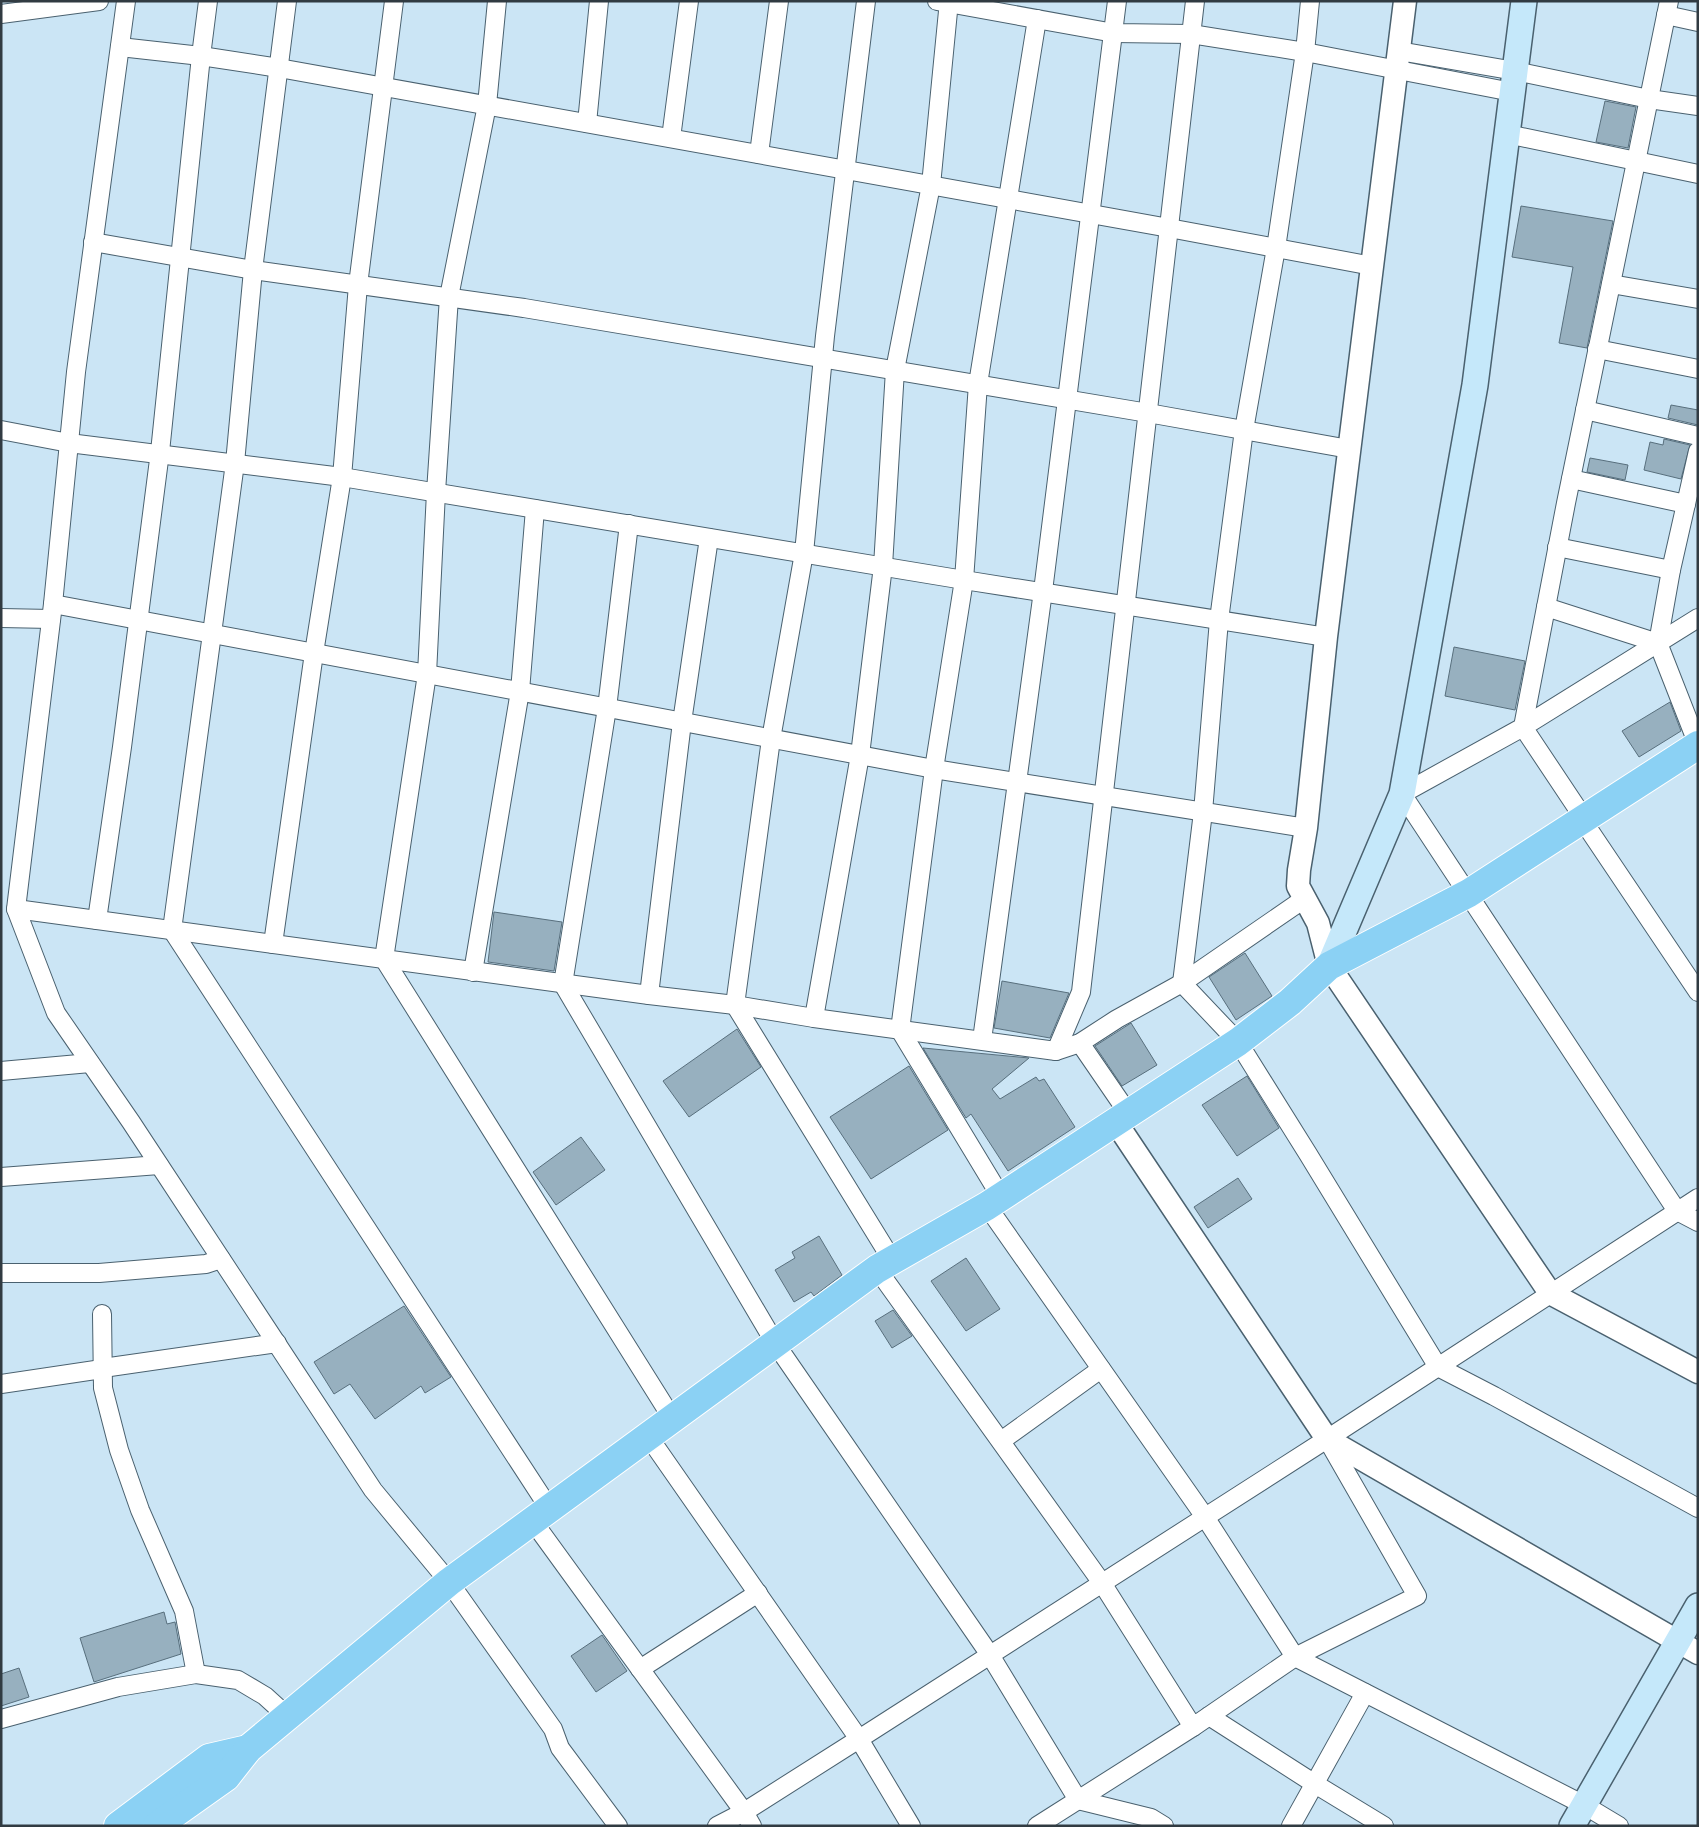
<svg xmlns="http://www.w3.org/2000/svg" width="1699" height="1827" viewBox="0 0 1699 1827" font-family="'DM Sans',sans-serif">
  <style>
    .building { fill: #97b0bf; stroke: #586f7d }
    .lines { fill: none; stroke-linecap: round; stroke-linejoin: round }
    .minor-casing { stroke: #4a616f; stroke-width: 20 }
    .tertiary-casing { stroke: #4a616f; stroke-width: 25 }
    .secondary-casing { stroke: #4a616f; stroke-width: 28 }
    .primary-casing { stroke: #fff; stroke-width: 30 }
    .minor { stroke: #fff; stroke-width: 18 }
    .tertiary { stroke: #fff; stroke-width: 22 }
    .secondary { stroke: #c5e8fa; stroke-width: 25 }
    .primary { stroke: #8bd1f4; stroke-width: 28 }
  </style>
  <rect width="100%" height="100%" fill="#cbe5f5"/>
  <g class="building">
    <path d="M 1605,101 L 1636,107 L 1628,148 L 1596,142 Z"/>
    <path d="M 1521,206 L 1613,221 L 1587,348 L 1559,343 L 1573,267 L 1512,257 Z"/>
    <path d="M 1671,405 L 1698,410 L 1698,425 L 1668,418 Z"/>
    <path d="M 1664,439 L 1690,445 L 1681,479 L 1644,470 L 1650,442 L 1663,445 Z"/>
    <path d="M 1590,458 L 1628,465 L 1625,480 L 1587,472 Z"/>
    <path d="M 1454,647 L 1525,661 L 1515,710 L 1445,696 Z"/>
    <path d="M 1670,702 L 1681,731 L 1639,757 L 1622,731 Z"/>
    <path d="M 494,912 L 562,922 L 554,971 L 488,962 Z"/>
    <path d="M 1245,953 L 1272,996 L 1236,1020 L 1209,977 Z"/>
    <path d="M 1002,981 L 1069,993 L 1050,1038 L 994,1028 Z"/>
    <path d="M 1131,1023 L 1157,1065 L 1122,1086 L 1095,1046 Z"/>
    <path d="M 737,1029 L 761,1067 L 689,1117 L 663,1081 Z"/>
    <path d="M 923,1048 L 1029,1058 L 992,1089 L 1000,1099 L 1036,1077 L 1039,1081 L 1044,1079 L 1075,1127 L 1008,1171 L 971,1114 L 966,1118 Z"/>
    <path d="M 909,1066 L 948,1130 L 871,1179 L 830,1117 Z"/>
    <path d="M 1247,1076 L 1279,1128 L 1237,1156 L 1202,1105 Z"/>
    <path d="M 581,1137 L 605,1170 L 556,1205 L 533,1172 Z"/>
    <path d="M 1238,1178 L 1252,1199 L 1208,1228 L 1194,1207 Z"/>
    <path d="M 819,1236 L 842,1275 L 814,1296 L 811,1292 L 794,1302 L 775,1270 L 795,1258 L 792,1252 Z"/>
    <path d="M 966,1258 L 1000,1309 L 966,1331 L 931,1281 Z"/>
    <path d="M 404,1306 L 451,1377 L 425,1393 L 421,1386 L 375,1419 L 350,1384 L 334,1394 L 314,1362 Z"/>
    <path d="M 893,1310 L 912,1336 L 892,1348 L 875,1321 Z"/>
    <path d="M 164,1612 L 167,1624 L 175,1622 L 181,1654 L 94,1682 L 80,1638 Z"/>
    <path d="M 602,1635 L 627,1671 L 596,1692 L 571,1656 Z"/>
    <path d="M 19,1668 L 29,1697 L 1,1706 L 1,1674 Z"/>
  </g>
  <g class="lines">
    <defs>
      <g id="minor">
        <path d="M 126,1 L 76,372 L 53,604 L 16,909 L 56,1013 L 131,1122 L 373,1490 L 449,1582 L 553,1729 L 560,1748 L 618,1826"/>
        <path d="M 287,1 L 253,270 L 235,463 L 172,930 L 549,1508"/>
        <path d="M 497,1 L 487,105 L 449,297 L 436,492 L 427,674 L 384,959 L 672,1418"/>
        <path d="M 866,1 L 825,336 L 804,553 L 771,739 L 735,1005 L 892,1260"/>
        <path d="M 937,1 L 1114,33 L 1191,34 L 1305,52 L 1512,92"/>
        <path d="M 1310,1 L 1305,52 L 1276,248 L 1244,430 L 1219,620 L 1203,812 L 1182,983 L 1238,1042 L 1308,1154 L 1438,1367 L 1494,1396 L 1698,1508"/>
        <path d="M 1669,1 L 1566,503 L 1523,727 L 1402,794 L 1677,1211 L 1698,1222"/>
        <path d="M 1,14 L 99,1"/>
        <path d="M 1666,15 L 1698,22"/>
        <path d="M 120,47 L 201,56 L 279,68 L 1169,228 L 1372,266"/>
        <path d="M 1399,51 L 1515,71 L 1649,99 L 1698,106"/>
        <path d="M 587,123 L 599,1"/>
        <path d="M 1507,134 L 1698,174"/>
        <path d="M 671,138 L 689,1"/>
        <path d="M 759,154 L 779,1"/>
        <path d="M 93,242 L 253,270 L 524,308 L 1148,413 L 1349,449"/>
        <path d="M 1611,284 L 1698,299"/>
        <path d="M 1597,349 L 1698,369"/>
        <path d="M 1585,410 L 1698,436"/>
        <path d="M 1,430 L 69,443 L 342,477 L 964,580 L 1326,637"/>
        <path d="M 1698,451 L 1671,570 L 1658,643 L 1698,745"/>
        <path d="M 1571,479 L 1686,504"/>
        <path d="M 629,524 L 607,708 L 563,984 L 775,1343 L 990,1655 L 1078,1800 L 1151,1818 L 1164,1826"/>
        <path d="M 1557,547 L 1671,570"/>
        <path d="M 53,604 L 934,769 L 1306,828"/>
        <path d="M 1546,607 L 1658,643"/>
        <path d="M 1,618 L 51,619"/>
        <path d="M 1698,618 L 1523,727 L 1577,808 L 1579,815 L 1698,992"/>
        <path d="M 16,909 L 649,995 L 735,1005 L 814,1018 L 1056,1051 L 1080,1043 L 1117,1019 L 1182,983 L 1304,899"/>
        <path d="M 97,920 L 122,747 L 160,452 L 201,56 L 208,1"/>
        <path d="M 273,944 L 314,653 L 342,477 L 358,285 L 394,1"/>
        <path d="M 473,972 L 520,691 L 535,509"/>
        <path d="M 649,995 L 682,722 L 709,538"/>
        <path d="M 814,1018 L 860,755 L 883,566 L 895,370 L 931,185 L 949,1"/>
        <path d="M 982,1040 L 1043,591 L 1117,1"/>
        <path d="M 1080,1043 L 1128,1113"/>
        <path d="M 1056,1051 L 1081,992 L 1195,1"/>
        <path d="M 1,1071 L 90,1063"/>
        <path d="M 1,1177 L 159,1165"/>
        <path d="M 1001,1197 L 900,1030 L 934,769 L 964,580 L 978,384 L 1037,19"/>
        <path d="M 987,1206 L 1205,1517 L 1295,1657 L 1584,1805 L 1619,1826"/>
        <path d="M 877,1269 L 1102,1583 L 1193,1727 L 1295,1657 L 1417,1596 L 1327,1439"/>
        <path d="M 1,1273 L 99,1273 L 206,1264 L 221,1259"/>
        <path d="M 102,1314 L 103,1388 L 119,1450 L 140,1510 L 184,1611 L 196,1674"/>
        <path d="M 1,1384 L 102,1369 L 103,1368 L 277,1343"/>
        <path d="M 648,1436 L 859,1739 L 911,1826"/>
        <path d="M 1001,1441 L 1101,1369"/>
        <path d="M 532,1520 L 744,1812 L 752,1826"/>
        <path d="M 640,1669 L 758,1593"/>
        <path d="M 1209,1716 L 1315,1784 L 1384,1826"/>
        <path d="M 1,1719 L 118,1687 L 196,1674 L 238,1680 L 265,1696 L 287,1716"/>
        <path d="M 717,1826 L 744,1812 L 859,1739 L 1327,1439 L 1698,1198"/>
        <path d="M 1037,1826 L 1193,1727"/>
        <path d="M 1291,1826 L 1365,1693"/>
      </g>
      <g id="tertiary">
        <path d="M 1405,1 L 1326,637 L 1306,828 L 1299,870 L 1298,886 L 1318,923 L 1329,966 L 1550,1293 L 1698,1372"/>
        <path d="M 1115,1121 L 1327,1439 L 1698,1653"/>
      </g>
      <g id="secondary">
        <path d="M 1329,966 L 1402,794 L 1475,385 L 1524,1"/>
        <path d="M 1572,1826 L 1698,1606"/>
      </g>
      <g id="primary">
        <path d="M 118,1826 L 209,1758 L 248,1749"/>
        <path d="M 157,1826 L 226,1777 L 248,1749 L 449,1582 L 877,1269 L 987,1206 L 1238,1042 L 1290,1002 L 1329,966 L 1469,893 L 1698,745"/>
      </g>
    </defs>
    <use href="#minor" class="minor-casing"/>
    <use href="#tertiary" class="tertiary-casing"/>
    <use href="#secondary" class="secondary-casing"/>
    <use href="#primary" class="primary-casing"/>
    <use href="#minor" class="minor"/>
    <use href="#tertiary" class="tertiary"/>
    <use href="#secondary" class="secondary"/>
    <use href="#primary" class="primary"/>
  </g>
  <rect width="1699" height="1827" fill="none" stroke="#313b42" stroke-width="5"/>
</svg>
